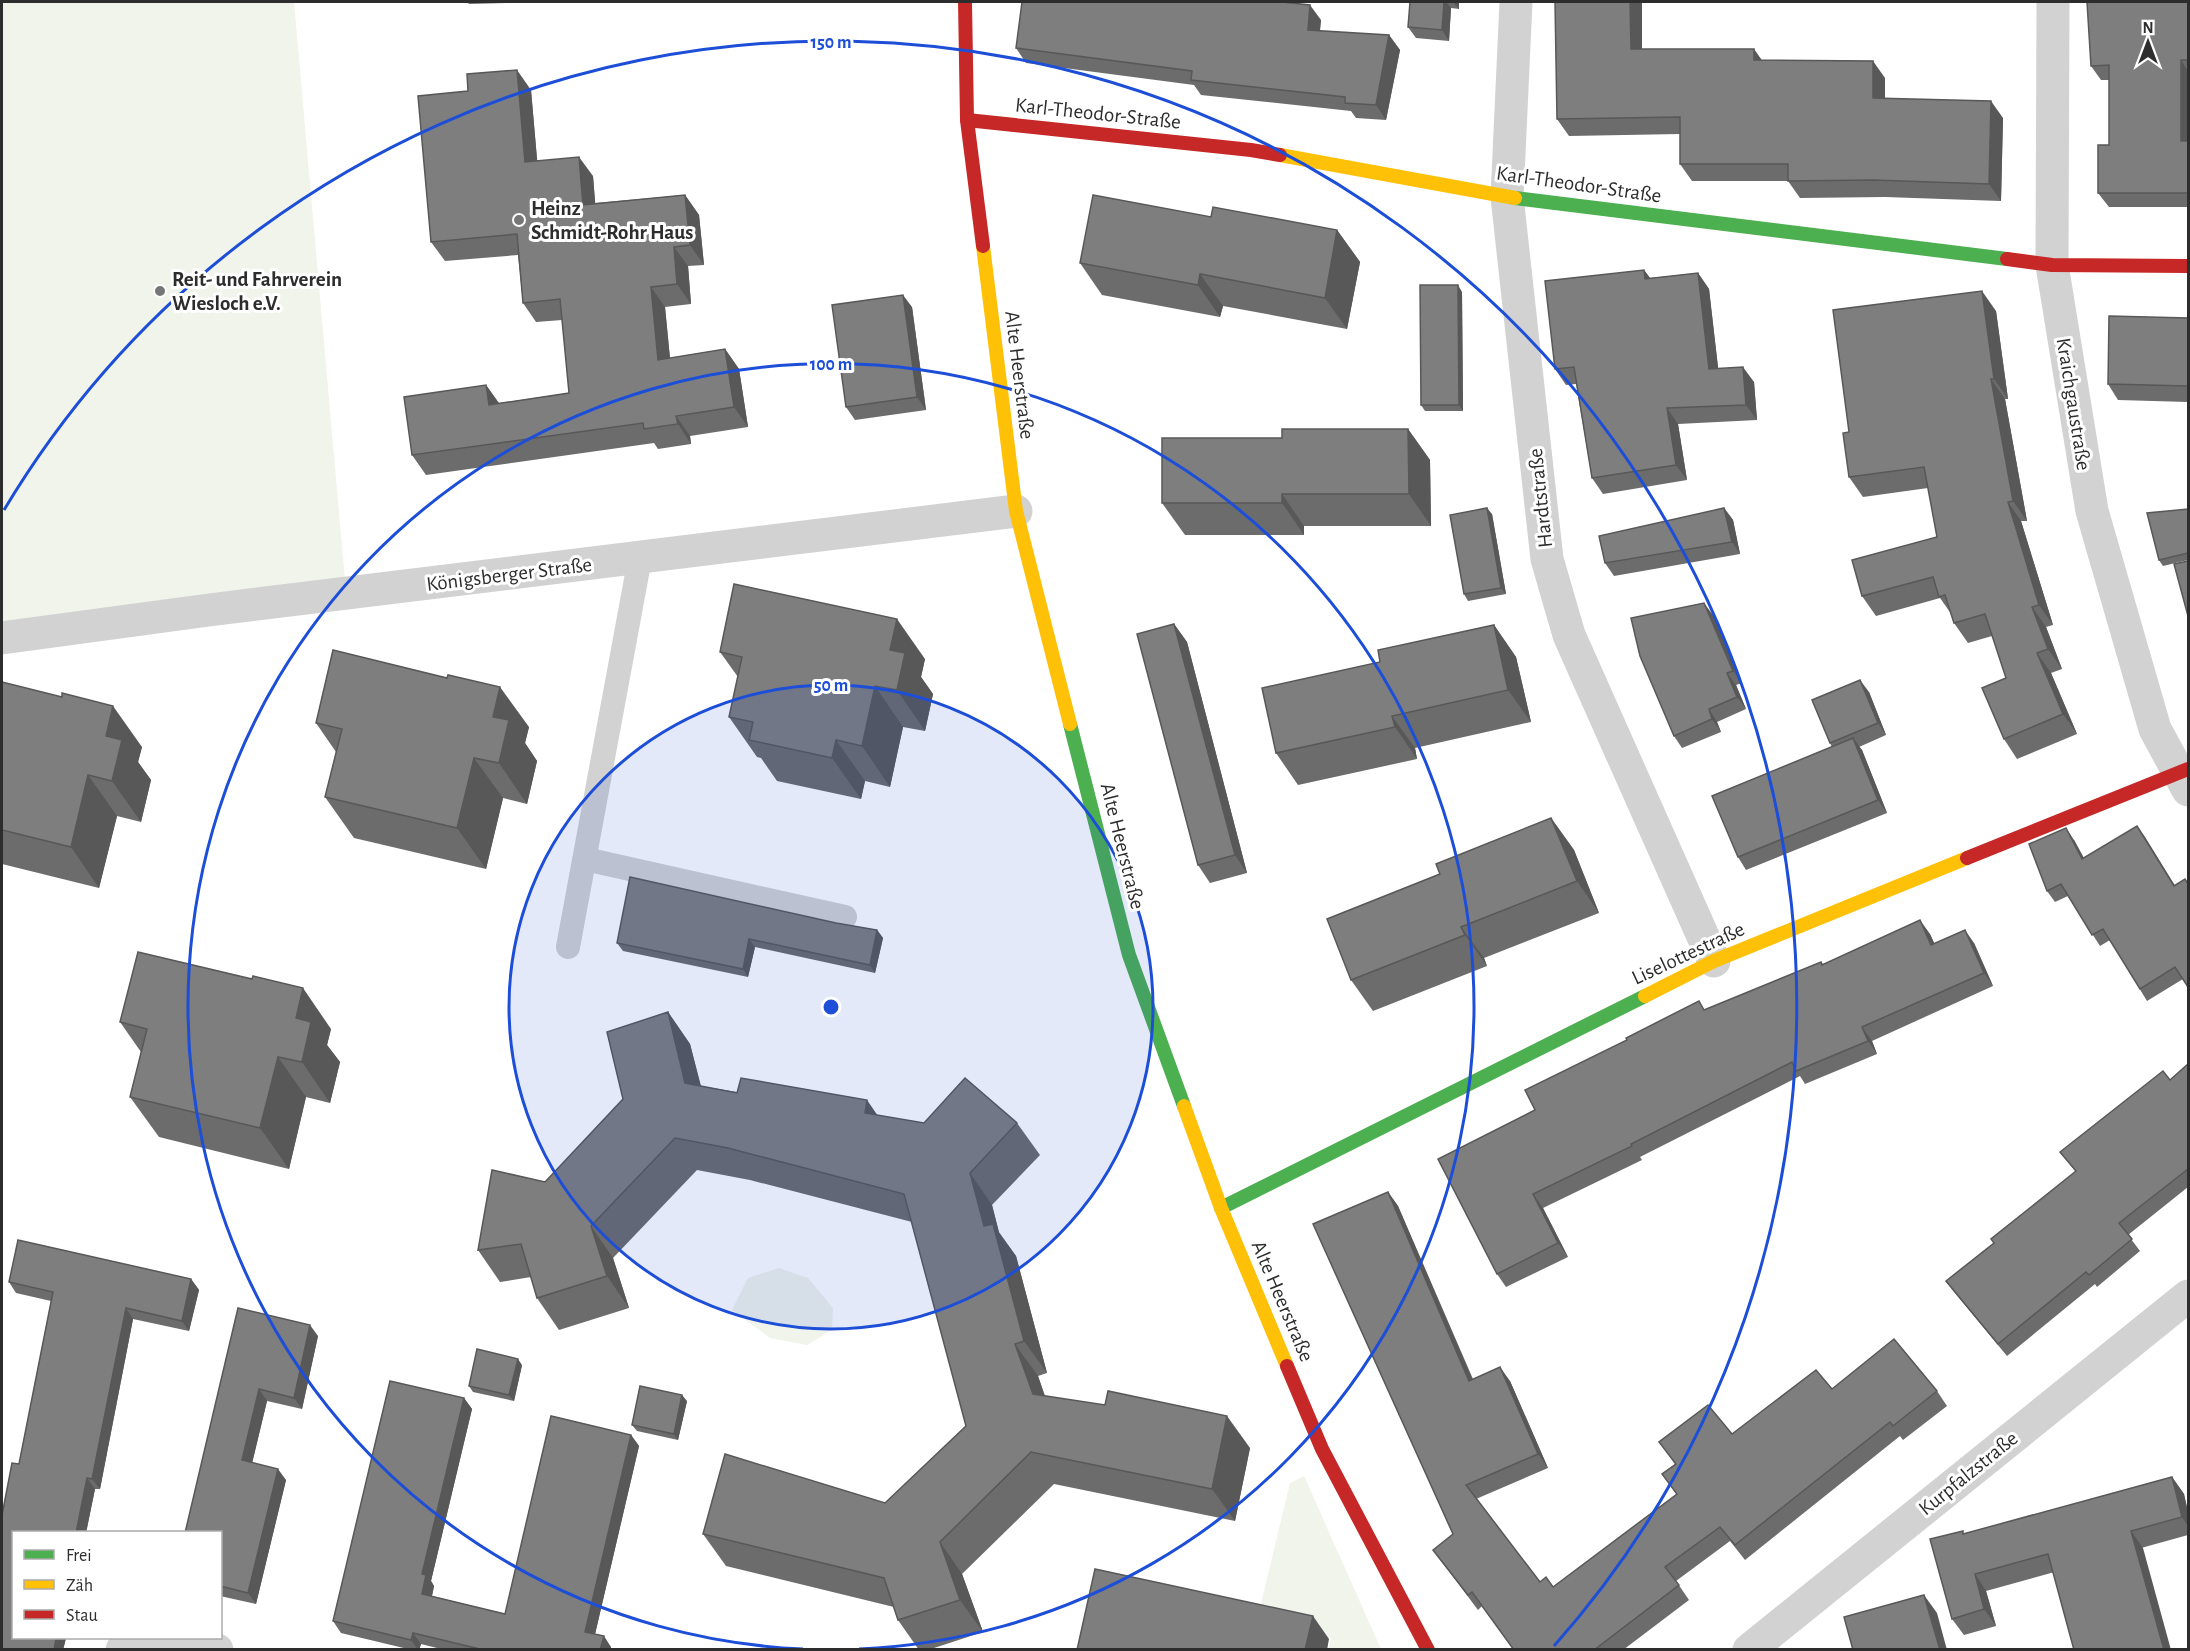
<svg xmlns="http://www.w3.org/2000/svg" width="2190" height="1651" viewBox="0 0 2190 1651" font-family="'Alegreya Sans',sans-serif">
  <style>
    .green { fill: #f0f4eb }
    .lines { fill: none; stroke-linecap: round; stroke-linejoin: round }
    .lane { stroke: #d2d2d2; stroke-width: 24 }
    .street { stroke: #d2d2d2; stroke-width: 33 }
    .fast { stroke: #4caf50; stroke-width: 14 }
    .slow { stroke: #ffc107; stroke-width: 14 }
    .jam { stroke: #c62828; stroke-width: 14 }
    .wall { fill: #6c6c6c }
    .shaded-wall { fill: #585858 }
    .building { fill: #7e7e7e; stroke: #585858; stroke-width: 1.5 }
    .ring { fill: none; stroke: #1d4ed8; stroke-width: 3 }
    .poi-dot { fill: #767676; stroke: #fff; stroke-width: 2 }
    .labels { text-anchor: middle; stroke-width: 6; stroke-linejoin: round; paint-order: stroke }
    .street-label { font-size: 21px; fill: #2d2d2d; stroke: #fff }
    .poi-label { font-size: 21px; font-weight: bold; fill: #2d2d2d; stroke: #fff; text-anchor: start }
    .centre { fill: #1d4ed8; stroke: #fff; stroke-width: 3 }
    .ring-label { font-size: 18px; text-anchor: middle; font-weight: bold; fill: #1d4ed8; stroke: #fff; stroke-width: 6; stroke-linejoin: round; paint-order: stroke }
  </style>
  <rect width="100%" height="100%" fill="#fff"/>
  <g class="green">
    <path d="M 2,2 L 294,2 L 345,581 L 2,630 Z"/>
    <path d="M 779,1268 L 808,1278 L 833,1308 L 832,1330 L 807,1345 L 770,1338 L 732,1310 L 748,1278 Z"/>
    <path d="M 1304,1476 L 1381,1649 L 1328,1649 L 1331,1638 L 1189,1605 L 1192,1590 L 1261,1604 L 1290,1483 Z"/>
  </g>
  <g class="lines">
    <g class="lane">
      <path d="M 585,859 L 845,917"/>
      <path d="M 568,947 L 640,558"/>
    </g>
    <g class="street">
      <path d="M 1516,2 L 1507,197 L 1547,559 L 1569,635 L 1714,961"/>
      <path d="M 2053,2 L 2052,265 L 2092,511 L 2155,729 L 2188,790"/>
      <path d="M 2,638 L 209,610 L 1016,511"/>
      <path d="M 122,1650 L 186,1642 L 217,1650"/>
      <path d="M 1749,1650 L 2188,1296"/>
    </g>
    <g class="fast">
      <path d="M 1515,198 L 2007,259"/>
      <path d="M 1070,724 L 1129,955 L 1184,1106"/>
      <path d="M 1221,1208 L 1645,996"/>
    </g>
    <g class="slow">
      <path d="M 1280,155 L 1515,198"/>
      <path d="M 983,246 L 1016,511 L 1070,724"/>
      <path d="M 1645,996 L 1714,961 L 1967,858"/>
      <path d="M 1184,1106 L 1221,1208 L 1287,1366"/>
    </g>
    <g class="jam">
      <path d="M 965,2 L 967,120 L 983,246"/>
      <path d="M 967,120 L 1251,150 L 1280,155"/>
      <path d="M 2007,259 L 2052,265 L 2188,266"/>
      <path d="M 1967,858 L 2188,769"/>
      <path d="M 1287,1366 L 1322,1449 L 1428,1650"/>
    </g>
  </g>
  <g class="wall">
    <path d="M 467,2 L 506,2 L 506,3 L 469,4 Z"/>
    <path d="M 1410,2 L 1459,2 L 1459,9 L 1451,8 L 1449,41 L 1416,38 L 1408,27 Z"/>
    <path d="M 2188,2 L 2188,207 L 2109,207 L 2098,193 L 2109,145 L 2109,80 L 2101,80 L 2091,66 Z"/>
    <path d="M 1321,20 L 1320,31 L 1389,35 L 1400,50 L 1386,120 L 1356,118 L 1351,111 L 1201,95 L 1194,85 L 1026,63 L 1016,48 Z"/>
    <path d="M 1642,49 L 1761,60 L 1885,78 L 1885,98 L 2003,118 L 2001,201 L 1885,197 L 1800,198 L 1788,181 L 1692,181 L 1680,164 L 1680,134 L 1569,136 L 1557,119 Z"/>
    <path d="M 531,90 L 537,160 L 593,176 L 595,203 L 685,195 L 699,215 L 704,265 L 688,266 L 691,304 L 665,307 L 670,358 L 725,349 L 739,369 L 748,427 L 690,436 L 691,444 L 658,449 L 654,443 L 426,475 L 412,455 L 486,385 L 499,403 L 569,393 L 562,320 L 536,322 L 523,303 L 518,255 L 445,261 L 431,242 Z"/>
    <path d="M 1211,217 L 1337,230 L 1360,262 L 1347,329 L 1223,306 L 1220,317 L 1102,295 L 1080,263 Z"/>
    <path d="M 1644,270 L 1650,278 L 1698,273 L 1709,289 L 1718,368 L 1754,382 L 1757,420 L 1678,424 L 1687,480 L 1603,494 L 1592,478 L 1576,384 L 1566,385 L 1555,369 Z"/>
    <path d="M 1462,292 L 1463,411 L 1425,411 L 1421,405 Z"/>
    <path d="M 912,307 L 926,410 L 855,420 L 846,407 Z"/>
    <path d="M 1996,311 L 2008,399 L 2005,399 L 2027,521 L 2021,521 L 2053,625 L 2046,627 L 2062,669 L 2051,673 L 2077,734 L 2017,759 L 2004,739 L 2006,678 L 1992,636 L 1968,643 L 1954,623 L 1952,615 L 1940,598 L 1876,616 L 1862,596 L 1937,537 L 1928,488 L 1863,497 L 1849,477 Z"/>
    <path d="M 2188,318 L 2188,402 L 2118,400 L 2108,384 Z"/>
    <path d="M 1408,429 L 1430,460 L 1431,526 L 1304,526 L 1304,535 L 1185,535 L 1162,503 L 1282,438 Z"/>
    <path d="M 1724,508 L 1733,520 L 1740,554 L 1614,576 L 1605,563 Z"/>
    <path d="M 2188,509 L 2188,560 L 2163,566 L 2159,560 Z"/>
    <path d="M 1492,514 L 1506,594 L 1468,601 L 1464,594 Z"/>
    <path d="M 1713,615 L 1742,683 L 1736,685 L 1746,709 L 1717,722 L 1721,732 L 1682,748 L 1674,736 Z"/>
    <path d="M 1174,624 L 1187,642 L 1247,873 L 1210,883 L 1198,865 Z"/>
    <path d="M 1494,625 L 1516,657 L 1531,722 L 1415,748 L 1417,759 L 1298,785 L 1276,753 L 1380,662 Z"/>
    <path d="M 720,652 L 925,659 L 921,677 L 933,694 L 925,731 L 903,727 L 890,787 L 865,781 L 861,799 L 777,781 L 761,758 L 757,757 L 729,717 L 738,677 Z"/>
    <path d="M 2,682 L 142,747 L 138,762 L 151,780 L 141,822 L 117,816 L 99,888 L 2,864 Z"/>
    <path d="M 1869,692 L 1886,735 L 1859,747 L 1862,750 L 1887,813 L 1746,870 L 1738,857 L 1832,747 L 1830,743 Z"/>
    <path d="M 316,723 L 529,727 L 525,743 L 537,761 L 527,804 L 503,798 L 486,869 L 354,838 L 325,797 L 336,752 Z"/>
    <path d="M 1551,818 L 1574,850 L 1599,913 L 1484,958 L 1487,966 L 1373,1011 L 1351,980 L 1440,874 Z"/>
    <path d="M 2137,826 L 2174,885 L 2188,884 L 2188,988 L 2183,979 L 2147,1001 L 2110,940 L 2100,946 L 2068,896 L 2055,902 L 2047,891 L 2074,840 L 2084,858 Z"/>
    <path d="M 836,923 L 877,930 L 883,938 L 875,973 L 755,947 L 748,977 L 623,951 L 617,943 Z"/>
    <path d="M 1930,934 L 1934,943 L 1974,943 L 1993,986 L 1872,1041 L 1877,1054 L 1805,1084 L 1800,1076 L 1640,1157 L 1642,1160 L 1543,1208 L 1568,1257 L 1506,1287 L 1497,1274 L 1535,1110 L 1706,1010 L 1821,962 L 1823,964 Z"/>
    <path d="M 668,1012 L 690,1044 L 701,1086 L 924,1123 L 1017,1123 L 1040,1155 L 992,1205 L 999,1232 L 1016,1256 L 1047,1373 L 1038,1376 L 1045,1396 L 1250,1448 L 1235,1521 L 1054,1484 L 962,1574 L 983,1632 L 928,1650 L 919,1650 L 898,1620 L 894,1607 L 726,1566 L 703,1534 L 885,1503 L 966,1426 L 912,1222 L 750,1180 L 697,1170 L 613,1258 L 629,1308 L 559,1330 L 537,1298 L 531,1277 L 500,1282 L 478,1250 L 545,1182 L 623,1099 Z"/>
    <path d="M 120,1022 L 331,1029 L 327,1045 L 340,1062 L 330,1103 L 306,1097 L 289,1169 L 159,1137 L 130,1097 L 141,1052 Z"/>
    <path d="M 2188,1064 L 2188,1187 L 2128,1235 L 2140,1251 L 2097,1287 L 2095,1284 L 2007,1356 L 1955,1293 L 1946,1281 L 1994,1243 L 2076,1172 L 2060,1152 L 2170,1080 Z"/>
    <path d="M 1388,1192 L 1398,1206 L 1473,1379 L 1510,1381 L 1548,1468 L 1476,1499 L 1540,1582 L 1553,1587 L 1677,1495 L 1662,1474 L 1675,1464 L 1659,1442 L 1732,1434 L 1832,1389 L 1937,1391 L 1947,1406 L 1903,1440 L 1900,1436 L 1745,1560 L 1730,1541 L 1676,1581 L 1689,1600 L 1623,1650 L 1514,1650 L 1482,1606 L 1478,1610 L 1433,1550 L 1453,1534 Z"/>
    <path d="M 18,1240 L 191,1279 L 199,1290 L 189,1331 L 133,1319 L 100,1489 L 95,1489 L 86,1533 L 14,1533 L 14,1638 L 66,1638 L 63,1650 L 2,1650 L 2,1515 L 12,1463 L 19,1464 L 51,1301 L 16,1293 L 9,1282 Z"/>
    <path d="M 238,1308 L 318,1336 L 302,1409 L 267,1401 L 252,1463 L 286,1480 L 256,1604 L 220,1596 L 220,1533 Z"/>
    <path d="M 522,1365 L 514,1401 L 473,1392 L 469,1386 Z"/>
    <path d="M 464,1398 L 472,1409 L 431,1581 L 434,1586 L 432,1596 L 505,1614 L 631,1435 L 639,1446 L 595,1634 L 611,1647 L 611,1650 L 445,1650 L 421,1644 L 419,1650 L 412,1650 L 341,1633 L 333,1621 Z"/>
    <path d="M 687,1401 L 678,1440 L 637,1431 L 632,1425 Z"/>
    <path d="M 2172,1477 L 2184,1494 L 2188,1512 L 2188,1535 L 1986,1591 L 1996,1626 L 1964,1635 L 1952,1619 L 1965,1534 Z"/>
  </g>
  <g class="shaded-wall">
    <path d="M 1444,2 L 1446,2 L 1451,8 L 1449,41 L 1442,30 Z"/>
    <path d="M 1453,2 L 1459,2 L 1459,9 Z"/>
    <path d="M 1630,2 L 1642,2 L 1642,66 L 1631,49 Z"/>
    <path d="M 1310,5 L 1321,20 L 1318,45 L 1308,30 Z"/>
    <path d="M 1389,35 L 1400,50 L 1386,120 L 1376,105 Z"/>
    <path d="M 1754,49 L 1766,66 L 1754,60 Z"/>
    <path d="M 2181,60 L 2188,71 L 2188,152 L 2181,141 Z"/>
    <path d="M 1873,61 L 1885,78 L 1885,115 L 1873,98 Z"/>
    <path d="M 517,70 L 531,90 L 539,181 L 525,162 Z"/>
    <path d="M 1991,101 L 2003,118 L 2001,201 L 1989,184 Z"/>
    <path d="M 579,157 L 593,176 L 597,224 L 583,205 Z"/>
    <path d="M 685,195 L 699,215 L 704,265 L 690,245 Z"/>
    <path d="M 1337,230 L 1360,262 L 1347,329 L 1325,298 Z"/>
    <path d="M 674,247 L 688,266 L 691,304 L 677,284 Z"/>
    <path d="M 1644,270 L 1656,286 L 1645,279 Z"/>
    <path d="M 1698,273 L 1709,289 L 1720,384 L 1709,369 Z"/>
    <path d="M 1200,274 L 1223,306 L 1220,317 L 1198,285 Z"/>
    <path d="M 1458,285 L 1462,292 L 1463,411 L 1459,405 Z"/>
    <path d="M 651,287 L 665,307 L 672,380 L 658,360 Z"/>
    <path d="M 1982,291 L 1996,311 L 2008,399 L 1994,379 Z"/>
    <path d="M 903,295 L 912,307 L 926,410 L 917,397 Z"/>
    <path d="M 725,349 L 739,369 L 748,427 L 734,407 Z"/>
    <path d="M 1743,367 L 1754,382 L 1757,420 L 1746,405 Z"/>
    <path d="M 1991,379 L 2005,399 L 2027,521 L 2013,501 Z"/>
    <path d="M 486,385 L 500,405 L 489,405 Z"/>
    <path d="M 1667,408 L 1678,424 L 1687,480 L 1676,465 Z"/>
    <path d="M 676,416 L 690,436 L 691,444 L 678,424 Z"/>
    <path d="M 1408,429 L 1430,460 L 1431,526 L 1409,494 Z"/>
    <path d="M 1282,494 L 1304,526 L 1304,535 L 1282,503 Z"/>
    <path d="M 2008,502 L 2021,521 L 2053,625 L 2039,605 Z"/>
    <path d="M 1487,508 L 1492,514 L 1506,594 L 1501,588 Z"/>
    <path d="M 1724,508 L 1733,520 L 1740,554 L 1732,542 Z"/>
    <path d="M 1704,603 L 1713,615 L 1742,683 L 1733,671 Z"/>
    <path d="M 2032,607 L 2046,627 L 2062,669 L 2048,649 Z"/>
    <path d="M 897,619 L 925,659 L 921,677 L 933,694 L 925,731 L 897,690 L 890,650 Z"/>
    <path d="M 1174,624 L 1187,642 L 1247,873 L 1235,855 Z"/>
    <path d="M 1494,625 L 1516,657 L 1531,722 L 1508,690 Z"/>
    <path d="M 2037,653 L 2051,673 L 2077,734 L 2063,714 Z"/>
    <path d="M 1727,673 L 1736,685 L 1746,709 L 1737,697 Z"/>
    <path d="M 1860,680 L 1869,692 L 1886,735 L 1878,723 Z"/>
    <path d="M 875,686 L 903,727 L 890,787 L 862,746 Z"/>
    <path d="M 500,687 L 529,727 L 525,743 L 537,761 L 527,804 L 499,763 L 493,717 Z"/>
    <path d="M 113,706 L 142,747 L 138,762 L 151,780 L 141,822 L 112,781 L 106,736 Z"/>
    <path d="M 1709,709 L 1717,722 L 1721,732 L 1712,719 Z"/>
    <path d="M 1392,716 L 1415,748 L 1417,759 L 1395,727 Z"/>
    <path d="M 1853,738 L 1862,750 L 1887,813 L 1878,800 Z"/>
    <path d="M 836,740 L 865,781 L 861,799 L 832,758 Z"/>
    <path d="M 474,758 L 503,798 L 486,869 L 457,828 Z"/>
    <path d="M 88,775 L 117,816 L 99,888 L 71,847 Z"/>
    <path d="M 1551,818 L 1574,850 L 1599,913 L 1577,881 Z"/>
    <path d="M 2137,826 L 2145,837 L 2182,897 L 2174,886 Z"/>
    <path d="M 2066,828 L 2074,840 L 2090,870 L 2082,859 Z"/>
    <path d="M 1920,920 L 1930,934 L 1941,958 L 1931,945 Z"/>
    <path d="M 1461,927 L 1484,958 L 1487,966 L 1465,935 Z"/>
    <path d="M 877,930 L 883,938 L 875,973 L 870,965 Z"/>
    <path d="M 1965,930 L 1974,943 L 1993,986 L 1984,973 Z"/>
    <path d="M 749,939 L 755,947 L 748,977 L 743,969 Z"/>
    <path d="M 303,988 L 331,1029 L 327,1045 L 340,1062 L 330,1103 L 302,1062 L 296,1018 Z"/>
    <path d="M 668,1012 L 690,1044 L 708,1115 L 685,1083 Z"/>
    <path d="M 1862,1027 L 1872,1041 L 1877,1054 L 1868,1041 Z"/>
    <path d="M 278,1057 L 306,1097 L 289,1169 L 260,1128 Z"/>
    <path d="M 867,1100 L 889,1132 L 865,1113 Z"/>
    <path d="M 970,1173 L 992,1205 L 999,1233 L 1016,1256 L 1047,1373 L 1024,1341 L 984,1226 Z"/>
    <path d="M 1388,1192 L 1398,1206 L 1479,1395 L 1469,1381 Z"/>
    <path d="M 1533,1194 L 1543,1208 L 1568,1257 L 1558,1243 Z"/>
    <path d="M 591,1226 L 613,1258 L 629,1308 L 607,1276 Z"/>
    <path d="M 191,1279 L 199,1290 L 189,1331 L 182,1321 Z"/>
    <path d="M 126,1308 L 133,1319 L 100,1489 L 92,1479 Z"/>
    <path d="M 310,1325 L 318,1336 L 302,1409 L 294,1398 Z"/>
    <path d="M 1015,1344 L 1038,1376 L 1055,1426 L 1033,1394 Z"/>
    <path d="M 518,1359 L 522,1365 L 514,1401 L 509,1395 Z"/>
    <path d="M 1500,1367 L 1510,1381 L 1548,1468 L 1538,1454 Z"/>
    <path d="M 259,1389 L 267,1401 L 250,1472 L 242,1460 Z"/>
    <path d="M 682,1395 L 687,1401 L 678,1440 L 674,1434 Z"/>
    <path d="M 464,1398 L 472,1409 L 431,1581 L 434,1586 L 430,1605 L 422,1594 L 422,1574 Z"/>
    <path d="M 1227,1416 L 1250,1448 L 1235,1521 L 1212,1489 Z"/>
    <path d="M 631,1435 L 639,1446 L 593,1643 L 585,1632 Z"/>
    <path d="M 278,1469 L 286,1480 L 256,1604 L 248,1593 Z"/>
    <path d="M 2172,1477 L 2184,1494 L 2188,1512 L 2188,1526 L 2182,1517 Z"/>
    <path d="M 87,1478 L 95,1489 L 86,1533 L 76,1533 Z"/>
    <path d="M 2131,1531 L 2143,1548 L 2171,1650 L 2164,1650 Z"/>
    <path d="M 940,1542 L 962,1574 L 983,1632 L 960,1600 Z"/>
    <path d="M 1975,1574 L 1986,1591 L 1996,1626 L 1984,1609 Z"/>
    <path d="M 1924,1595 L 1937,1613 L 1947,1650 L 1940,1650 Z"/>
    <path d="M 1313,1616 L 1329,1639 L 1327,1650 L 1305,1650 Z"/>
    <path d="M 413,1633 L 421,1644 L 419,1650 L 418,1650 L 411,1640 Z"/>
    <path d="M 604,1636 L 611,1647 L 611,1650 L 600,1650 Z"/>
    <path d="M 56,1638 L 66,1638 L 63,1650 L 54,1650 Z"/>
  </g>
  <g class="building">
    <path d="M 1022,2 L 1282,2 L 1310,5 L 1308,30 L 1389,35 L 1376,105 L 1345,103 L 1345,97 L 1191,80 L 1192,71 L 1016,48 Z"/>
    <path d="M 1410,2 L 1444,2 L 1442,30 L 1408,27 Z"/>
    <path d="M 1555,2 L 1630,2 L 1631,49 L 1754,49 L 1754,60 L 1873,61 L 1873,98 L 1991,101 L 1989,184 L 1873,180 L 1788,181 L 1788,164 L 1680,164 L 1680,117 L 1557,119 Z"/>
    <path d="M 2087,2 L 2188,2 L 2188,60 L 2181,60 L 2181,141 L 2188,141 L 2188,193 L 2098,193 L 2098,145 L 2109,145 L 2109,65 L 2091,66 Z"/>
    <path d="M 517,70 L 525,162 L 579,157 L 583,205 L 685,195 L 690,245 L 674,247 L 677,284 L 651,287 L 658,360 L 725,349 L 734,407 L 676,416 L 678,424 L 644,429 L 643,423 L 412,455 L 404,397 L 486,385 L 489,405 L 569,393 L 560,299 L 523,303 L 517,234 L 431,242 L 418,96 L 468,91 L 467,74 Z"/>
    <path d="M 1093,195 L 1211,217 L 1213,207 L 1337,230 L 1325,298 L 1200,274 L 1198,285 L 1080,263 Z"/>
    <path d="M 1644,270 L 1645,279 L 1698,273 L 1709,369 L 1743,367 L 1746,405 L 1667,408 L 1676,465 L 1592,478 L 1574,367 L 1555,369 L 1545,281 Z"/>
    <path d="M 1420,285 L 1458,285 L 1459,405 L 1421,405 Z"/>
    <path d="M 1982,291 L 1994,379 L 1991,379 L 2013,501 L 2008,502 L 2039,605 L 2032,607 L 2048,649 L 2037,653 L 2063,714 L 2004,739 L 1982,688 L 2006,678 L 1985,614 L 1954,623 L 1945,595 L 1939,597 L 1933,577 L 1862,596 L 1852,560 L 1937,537 L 1924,467 L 1849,477 L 1843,433 L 1849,432 L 1833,310 Z"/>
    <path d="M 903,295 L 917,397 L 846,407 L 832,305 Z"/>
    <path d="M 2109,316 L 2188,318 L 2188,386 L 2108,384 Z"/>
    <path d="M 1282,429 L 1408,429 L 1409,494 L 1282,494 L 1282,503 L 1162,503 L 1162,438 L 1282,438 Z"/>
    <path d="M 1487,508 L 1501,588 L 1464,594 L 1450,515 Z"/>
    <path d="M 1724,508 L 1732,542 L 1605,563 L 1599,536 Z"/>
    <path d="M 2188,509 L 2188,553 L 2159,560 L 2147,513 Z"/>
    <path d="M 2188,561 L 2188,616 L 2174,564 Z"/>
    <path d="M 734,584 L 897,619 L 890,650 L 905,653 L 897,690 L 875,686 L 862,746 L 836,740 L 832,758 L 749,740 L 753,722 L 729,717 L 742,657 L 720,652 Z"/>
    <path d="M 1704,603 L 1733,671 L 1727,673 L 1737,697 L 1709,709 L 1712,719 L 1674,736 L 1640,656 L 1631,618 Z"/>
    <path d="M 1174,624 L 1235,855 L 1198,865 L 1137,634 Z"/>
    <path d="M 1494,625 L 1508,690 L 1392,716 L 1395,727 L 1276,753 L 1262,688 L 1380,662 L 1378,650 Z"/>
    <path d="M 333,650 L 447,678 L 448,675 L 500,687 L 493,717 L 509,720 L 499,763 L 474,758 L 457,828 L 325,797 L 342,729 L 316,723 Z"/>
    <path d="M 1860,680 L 1878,723 L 1830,743 L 1812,700 Z"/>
    <path d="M 2,682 L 62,697 L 62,693 L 113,706 L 106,736 L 122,740 L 112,781 L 88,775 L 71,847 L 2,830 Z"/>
    <path d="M 1853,738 L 1878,800 L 1738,857 L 1712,796 Z"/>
    <path d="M 1551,818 L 1577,881 L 1461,927 L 1465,935 L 1351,980 L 1327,919 L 1440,874 L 1436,864 Z"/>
    <path d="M 2137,826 L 2174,886 L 2185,879 L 2188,884 L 2188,987 L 2175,967 L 2140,989 L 2103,929 L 2092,935 L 2061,884 L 2047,891 L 2029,844 L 2066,828 L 2082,859 Z"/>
    <path d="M 630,877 L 836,923 L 877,930 L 870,965 L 749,939 L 743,969 L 617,943 Z"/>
    <path d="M 1920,920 L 1931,945 L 1965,930 L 1984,973 L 1862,1027 L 1868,1041 L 1796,1071 L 1792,1062 L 1631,1144 L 1632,1146 L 1533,1194 L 1558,1243 L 1497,1274 L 1438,1159 L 1535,1110 L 1525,1090 L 1627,1040 L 1626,1038 L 1699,1001 L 1704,1010 L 1821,962 L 1822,965 Z"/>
    <path d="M 138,952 L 252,979 L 253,976 L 303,988 L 296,1018 L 311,1022 L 302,1062 L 278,1057 L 260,1128 L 130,1097 L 147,1029 L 120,1022 Z"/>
    <path d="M 668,1012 L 685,1083 L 737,1093 L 741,1078 L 867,1100 L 865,1113 L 924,1123 L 965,1078 L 1017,1123 L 970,1173 L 984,1226 L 993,1224 L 1024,1341 L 1015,1344 L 1033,1394 L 1105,1405 L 1108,1391 L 1227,1416 L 1212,1489 L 1031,1452 L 940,1542 L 960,1600 L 898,1620 L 884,1578 L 703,1534 L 725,1454 L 885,1503 L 966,1426 L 904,1194 L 728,1148 L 675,1138 L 591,1226 L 607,1276 L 537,1298 L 521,1244 L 478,1250 L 492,1170 L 545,1182 L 623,1099 L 607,1032 Z"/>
    <path d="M 2188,1064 L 2188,1169 L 2119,1223 L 2132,1239 L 2089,1275 L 2086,1272 L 1998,1344 L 1946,1281 L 1994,1243 L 1991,1239 L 2076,1171 L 2060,1152 L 2163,1071 L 2170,1080 Z"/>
    <path d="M 1388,1192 L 1469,1381 L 1500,1367 L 1538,1454 L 1466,1485 L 1540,1582 L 1546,1577 L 1553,1587 L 1677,1494 L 1662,1474 L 1676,1464 L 1659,1442 L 1708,1405 L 1732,1434 L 1816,1370 L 1832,1389 L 1894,1339 L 1937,1391 L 1893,1426 L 1890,1422 L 1735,1545 L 1720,1527 L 1665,1567 L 1679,1585 L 1594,1650 L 1514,1650 L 1472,1592 L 1468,1595 L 1433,1550 L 1453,1534 L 1313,1224 Z"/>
    <path d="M 18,1240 L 191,1279 L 182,1321 L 126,1308 L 92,1479 L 87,1478 L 76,1533 L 14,1533 L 14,1638 L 56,1638 L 54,1650 L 2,1650 L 2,1515 L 12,1463 L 19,1464 L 53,1292 L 9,1282 Z"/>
    <path d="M 238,1308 L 310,1325 L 294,1398 L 259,1389 L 242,1460 L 278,1469 L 248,1593 L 220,1586 L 220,1533 L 185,1533 Z"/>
    <path d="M 477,1349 L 518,1359 L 509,1395 L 469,1386 Z"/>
    <path d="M 390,1381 L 464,1398 L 422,1574 L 426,1575 L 422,1594 L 505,1614 L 551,1416 L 631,1435 L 585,1632 L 604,1636 L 600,1650 L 484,1650 L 413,1633 L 411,1640 L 333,1621 Z"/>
    <path d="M 640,1386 L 682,1395 L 674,1434 L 632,1425 Z"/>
    <path d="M 2172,1477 L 2182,1517 L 2131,1531 L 2164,1650 L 2074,1650 L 2048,1554 L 1975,1574 L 1984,1609 L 1952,1619 L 1930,1539 L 1963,1531 L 1963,1534 Z"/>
    <path d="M 1095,1569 L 1313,1616 L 1305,1650 L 1077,1650 Z"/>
    <path d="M 1924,1595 L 1940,1650 L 1853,1650 L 1844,1617 Z"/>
  </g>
  <circle cx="831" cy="1007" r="322" fill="#1d4ed8" fill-opacity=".12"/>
  <g class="ring">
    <circle cx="831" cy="1007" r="322"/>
    <path d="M803 1649A643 643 0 1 1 859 1649"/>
    <path d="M4 510A965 965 0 1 1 1554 1646"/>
  </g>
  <g class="poi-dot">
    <circle cx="519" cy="220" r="6"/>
    <circle cx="160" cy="291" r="6"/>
  </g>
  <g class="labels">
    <g class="street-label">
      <text transform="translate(1098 113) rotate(6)" y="7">Karl-Theodor-Straße</text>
      <text transform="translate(1579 184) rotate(8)" y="7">Karl-Theodor-Straße</text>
      <text transform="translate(1020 375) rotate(83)" y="7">Alte Heerstraße</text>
      <text transform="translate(2074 404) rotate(81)" y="7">Kraichgaustraße</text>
      <text transform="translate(1540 498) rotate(-96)" y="7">Hardtstraße</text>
      <text transform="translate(509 574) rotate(-7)" y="7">Königsberger Straße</text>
      <text transform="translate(1123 846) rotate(76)" y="7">Alte Heerstraße</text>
      <text transform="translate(1688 953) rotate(-25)" y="7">Liselottestraße</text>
      <text transform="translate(1283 1301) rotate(67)" y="7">Alte Heerstraße</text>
      <text transform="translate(1968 1473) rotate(-39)" y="7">Kurpfalzstraße</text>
    </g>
    <g class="poi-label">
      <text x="531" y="215">Heinz<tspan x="531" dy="24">Schmidt-Rohr Haus</tspan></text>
      <text x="172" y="286">Reit- und Fahrverein<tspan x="172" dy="24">Wiesloch e.V.</tspan></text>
    </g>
  </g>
  <circle cx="831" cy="1007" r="9" class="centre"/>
  <g class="ring-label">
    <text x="831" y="48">150 m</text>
    <text x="831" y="370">100 m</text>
    <text x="831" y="691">50 m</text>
  </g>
  <rect width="2190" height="1651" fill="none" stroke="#2d2d2d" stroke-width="6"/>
  <rect x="12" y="1531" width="210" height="108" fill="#ffffff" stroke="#ababab" stroke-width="1.5"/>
  <rect x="24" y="1550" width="30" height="9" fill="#4caf50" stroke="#ababab" stroke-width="1.5"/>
  <text x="66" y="1561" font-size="18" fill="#2d2d2d">Frei</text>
  <rect x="24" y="1580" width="30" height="9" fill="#ffc107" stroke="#ababab" stroke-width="1.5"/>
  <text x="66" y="1591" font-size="18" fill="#2d2d2d">Zäh</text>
  <rect x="24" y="1610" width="30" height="9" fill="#c62828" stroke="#ababab" stroke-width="1.5"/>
  <text x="66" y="1621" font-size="18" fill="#2d2d2d">Stau</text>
  <g transform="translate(2148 42)" stroke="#ffffff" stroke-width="4.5" paint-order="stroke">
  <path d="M0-4.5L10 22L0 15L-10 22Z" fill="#2d2d2d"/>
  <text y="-9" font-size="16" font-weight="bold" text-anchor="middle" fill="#2d2d2d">N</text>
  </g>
</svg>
